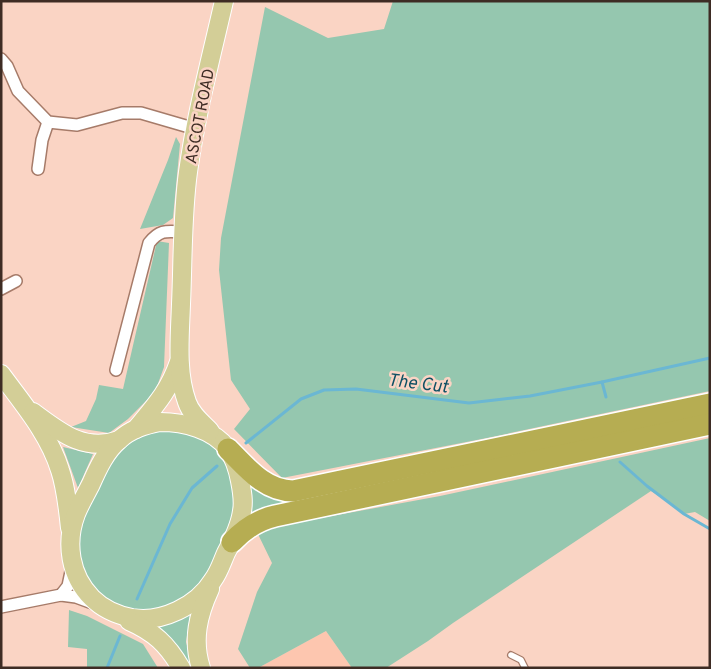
<svg xmlns="http://www.w3.org/2000/svg" width="711" height="669" viewBox="0 0 711 669" font-family="Overpass,sans-serif">
  <style>
    .built { fill: #fdc6af }
    .green { fill: #95c7af }
    .lines { fill: none; stroke-linecap: round; stroke-linejoin: round }
    .stream { stroke: #6bb7d3; stroke-width: 3 }
    .service-casing { stroke: #a67b69; stroke-width: 8 }
    .minor-casing { stroke: #a67b69; stroke-width: 14 }
    .primary-casing { stroke: #fff; stroke-width: 20 }
    .motorway-casing { stroke: #fff; stroke-width: 24 }
    .service { stroke: #fff; stroke-width: 5.5 }
    .minor { stroke: #fff; stroke-width: 11 }
    .primary { stroke: #d3ce97; stroke-width: 18 }
    .motorway { stroke: #b6ad52; stroke-width: 21 }
    .labels { text-anchor: middle; stroke-width: 5; stroke-linejoin: round; paint-order: stroke }
    .street-label { font-size: 16px; fill: #3e2c24; stroke: #fad4c4 }
    .water-label { font-size: 18px; font-style: italic; fill: #0f5064; stroke: #fad4c4 }
  </style>
  <rect width="100%" height="100%" fill="#fad4c4"/>
  <path class="built" d="M 326,631 L 352,668 L 258,668 Z"/>
  <g class="green">
    <path d="M 393,1 L 710,1 L 710,391 L 487,438 L 282,478 L 234,429 L 250,409 L 231,380 L 219,270 L 221,238 L 265,7 L 328,38 L 384,29 Z"/>
    <path d="M 176,137 L 180,144 L 173,218 L 163,225 L 140,229 L 168,160 Z"/>
    <path d="M 157,241 L 169,243 L 164,367 L 155,392 L 128,419 L 109,433 L 71,427 L 86,421 L 96,399 L 99,385 L 123,389 Z"/>
    <path d="M 161,430 L 187,433 L 205,440 L 212,446 L 225,459 L 237,495 L 232,521 L 209,571 L 201,585 L 183,603 L 148,612 L 123,608 L 108,600 L 94,588 L 85,573 L 80,558 L 78,541 L 82,524 L 85,515 L 108,467 L 118,452 L 124,446 L 137,437 Z"/>
    <path d="M 710,438 L 710,521 L 695,512 L 684,514 L 666,500 L 651,491 L 453,623 L 428,641 L 386,668 L 352,668 L 326,631 L 258,668 L 250,668 L 238,649 L 257,592 L 272,563 L 256,530 L 440,496 Z"/>
    <path d="M 63,447 L 93,454 L 78,488 Z"/>
    <path d="M 251,482 L 285,501 L 250,516 Z"/>
    <path d="M 69,610 L 87,616 L 143,644 L 158,668 L 87,668 L 87,649 L 68,647 Z"/>
    <path d="M 190,615 L 186,642 L 193,668 L 187,668 L 155,628 Z"/>
  </g>
  <g class="lines">
    <g class="stream">
      <path d="M 602,382 L 606,397"/>
      <path d="M 246,443 L 301,399 L 324,390 L 356,389 L 469,403 L 530,396 L 602,382 L 710,358"/>
      <path d="M 620,462 L 647,486 L 684,514 L 710,529"/>
      <path d="M 137,599 L 170,524 L 192,488 L 217,466"/>
      <path d="M 107,668 L 120,636"/>
    </g>
    <defs>
      <path id="service" d="M 511,655 L 521,660 L 525,668"/>
      <g id="minor">
        <path d="M 1,59 L 7,66 L 18,91 L 48,122 L 77,125 L 122,113 L 141,113 L 196,129"/>
        <path d="M 38,169 L 42,140 L 48,122"/>
        <path d="M 1,289 L 16,281"/>
        <path d="M 116,370 L 149,243 C 160,229 167,231 183,232"/>
        <path d="M 61,595 L 68,586 L 72,567"/>
        <path d="M 1,607 L 61,595 L 76,597 L 95,604"/>
      </g>
      <g id="primary">
        <path d="M 1,374 C 23,404 49,434 60,470 C 66,488 68,508 70,528"/>
        <path d="M 33,412 C 59,431 84,453 119,440"/>
        <path d="M 160,422 C 184,422 213,429 228,449 C 234,458 238,470 240,481 C 242,491 244,501 242,511 C 240,526 233,540 226,553 C 222,562 219,572 213,580 C 197,606 162,623 132,618 C 117,615 104,610 92,598 C 70,576 65,543 76,514 C 80,504 86,494 91,484 C 98,468 106,451 119,440 C 131,429 145,425 160,422 Z"/>
        <path d="M 136,429 C 155,406 169,391 179,362"/>
        <path d="M 210,431 C 201,422 191,414 187,402 C 176,372 180,335 181,304 C 183,260 182,216 188,172 C 196,114 211,58 224,1"/>
        <path d="M 129,621 C 154,632 167,644 181,668"/>
        <path d="M 201,668 C 192,640 198,615 210,589"/>
      </g>
      <g id="motorway">
        <path d="M 228,449 C 247,468 265,491 293,491 L 710,404"/>
        <path d="M 232,542 C 244,529 258,520 275,516 L 710,424"/>
      </g>
    </defs>
    <use href="#service" class="service-casing"/>
    <use href="#minor" class="minor-casing"/>
    <use href="#primary" class="primary-casing"/>
    <use href="#motorway" class="motorway-casing"/>
    <use href="#service" class="service"/>
    <use href="#minor" class="minor"/>
    <use href="#primary" class="primary"/>
    <use href="#motorway" class="motorway"/>
  </g>
  <g class="labels">
    <g class="street-label">
      <text transform="translate(199 116) rotate(-79)" y="6">ASCOT ROAD</text>
    </g>
    <g class="water-label">
      <text transform="translate(418 383) rotate(7)" y="6">The Cut</text>
    </g>
  </g>
  <rect width="711" height="669" fill="none" stroke="#3e2c24" stroke-width="5"/>
</svg>
